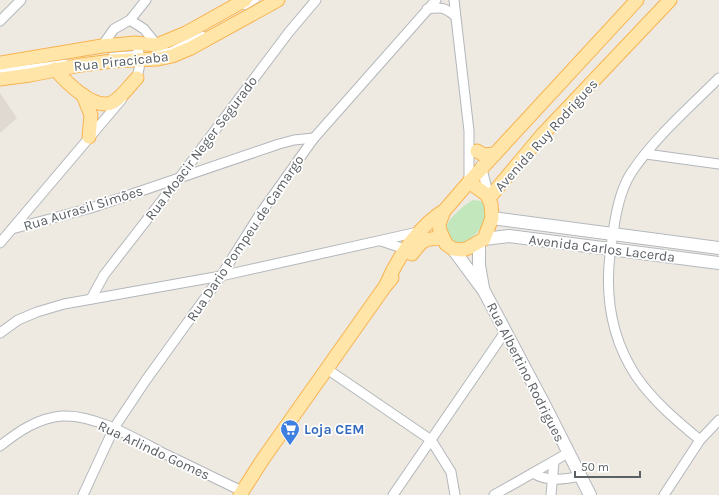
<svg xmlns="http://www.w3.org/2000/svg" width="719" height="495" viewBox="0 0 719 495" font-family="Karla,sans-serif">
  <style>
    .education { fill: #dfd9d1 }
    .green { fill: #c3e7bd }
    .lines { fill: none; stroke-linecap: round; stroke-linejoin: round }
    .lane-casing { stroke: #b3b7bb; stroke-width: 6 }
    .street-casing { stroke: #b3b7bb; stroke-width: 11 }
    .secondary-casing { stroke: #b4b9be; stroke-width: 14 }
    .primary-casing { stroke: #f8b351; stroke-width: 15 }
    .lane { stroke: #fff; stroke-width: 4.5 }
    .street { stroke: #fff; stroke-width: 9 }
    .secondary { stroke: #fff; stroke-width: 12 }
    .primary { stroke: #ffe5a7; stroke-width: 13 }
    .labels { text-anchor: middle; stroke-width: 3.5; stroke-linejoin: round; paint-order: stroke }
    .street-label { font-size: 14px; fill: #5b6064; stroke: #fff }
    .shop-label { font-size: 14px; font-weight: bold; fill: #366cbe; stroke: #fff; text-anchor: start }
  </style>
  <rect width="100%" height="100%" fill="#eeeae2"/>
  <path class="education" d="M 0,93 L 17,118 L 0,133 Z"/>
  <path class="green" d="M 473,200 L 482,201 L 488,208 C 484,226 479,232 465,244 L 450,243 C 448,237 445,233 446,227 C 448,219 466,203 473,200 Z"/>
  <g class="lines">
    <defs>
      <g id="lane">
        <path d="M 245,7 L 257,0"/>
        <path d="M 158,52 L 170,50 L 203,34"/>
        <path d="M 111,55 L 139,53"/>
        <path d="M 0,71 L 66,62"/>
      </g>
      <g id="street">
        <path d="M 454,0 L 469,131 L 469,182"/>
        <path d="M 427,9 C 440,7 445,7 455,16"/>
        <path d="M 130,20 L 144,29 L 157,45"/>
        <path d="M 0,21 L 21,0"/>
        <path d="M 102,46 L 114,29 L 130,20 L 146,0"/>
        <path d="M 134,82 C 141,70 142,55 135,43"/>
        <path d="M 646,154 L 719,164"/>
        <path d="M 481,165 L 489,197"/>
        <path d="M 12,229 L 91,208 L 279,144 L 294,140 L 314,138"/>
        <path d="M 381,241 L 405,249"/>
        <path d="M 0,243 L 122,99"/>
        <path d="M 91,299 L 104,275 L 180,177 L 289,32 L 316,0"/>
        <path d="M 0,333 L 18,320 L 37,312 L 64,304 L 221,276 L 418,232"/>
        <path d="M 327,369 L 431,440 L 451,472 L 455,495"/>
        <path d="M 700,440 C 677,421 653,401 636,376 C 609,335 604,287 612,240 C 615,218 619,192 631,173 C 655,137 689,108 719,78"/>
        <path d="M 0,446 C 19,431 38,418 62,416 C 95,414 136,439 165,454 C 191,466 216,479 242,491"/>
        <path d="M 533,473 C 547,482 564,480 580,476"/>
        <path d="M 83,495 L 114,428 L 146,380 L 221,276 L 260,214 L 314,138 L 436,0"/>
        <path d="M 393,495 L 505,332"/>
        <path d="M 494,495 L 568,453"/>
        <path d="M 551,495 L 554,462"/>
        <path d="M 664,495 L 700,440 L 719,420"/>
      </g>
      <g id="secondary">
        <path d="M 492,218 L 719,248"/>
        <path d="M 484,239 L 509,236 L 719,263"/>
        <path d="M 479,243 L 479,265 L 483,288"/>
        <path d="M 453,249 L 484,291 L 545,406 L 590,495"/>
      </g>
      <g id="primary">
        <path d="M 0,63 L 102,46 L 135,43 L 157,45 L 186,33 L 245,0"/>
        <path d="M 55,69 C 65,81 95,112 113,102 C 122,97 130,85 137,78"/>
        <path d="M 0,79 L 30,75 L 81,65 L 112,61 L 158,59 L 172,56 L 191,48 L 278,0"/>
        <path d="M 83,95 L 91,115 L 89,137"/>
        <path d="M 477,151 L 484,155 L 495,154"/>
        <path d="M 489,198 L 542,135 L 670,0"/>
        <path d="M 444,211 L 439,224 L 440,231 L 446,244 L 453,249 L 463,250 L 468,248 L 484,239 L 492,218 L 491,204 L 487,195 L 469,182"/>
        <path d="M 412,254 C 423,239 424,239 442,238"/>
        <path d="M 386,285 C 396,261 410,240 429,222 C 434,218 438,214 444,211 L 469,182 L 637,0"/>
        <path d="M 240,495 L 263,459 L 386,285 L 392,278"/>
      </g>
    </defs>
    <use href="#lane" class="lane-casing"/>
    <use href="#street" class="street-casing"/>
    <use href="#secondary" class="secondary-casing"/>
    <use href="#primary" class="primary-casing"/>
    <use href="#lane" class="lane"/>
    <use href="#street" class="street"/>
    <use href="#secondary" class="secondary"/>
    <use href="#primary" class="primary"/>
  </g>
  <defs>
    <symbol id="supermarket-pin" viewBox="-11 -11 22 30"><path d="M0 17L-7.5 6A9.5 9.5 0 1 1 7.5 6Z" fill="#3f7fe0" stroke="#fff"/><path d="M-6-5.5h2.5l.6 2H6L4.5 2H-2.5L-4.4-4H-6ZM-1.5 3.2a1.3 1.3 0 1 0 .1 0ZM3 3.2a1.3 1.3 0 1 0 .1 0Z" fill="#fff"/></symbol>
  </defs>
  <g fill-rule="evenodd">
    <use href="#supermarket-pin" x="279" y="418" width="22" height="30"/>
  </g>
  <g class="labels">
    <g class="street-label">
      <text transform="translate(121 61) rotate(-6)" y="5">Rua Piracicaba</text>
      <text transform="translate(546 135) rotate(-48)" y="5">Avenida Ruy Rodrigues</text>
      <text transform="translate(201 148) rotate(-53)" y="5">Rua Moacir Neger Segurado</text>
      <text transform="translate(83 208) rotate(-17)" y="5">Rua Aurasil Simões</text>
      <text transform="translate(245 238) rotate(-56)" y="5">Rua Dario Pompeu de Camargo</text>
      <text transform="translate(602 248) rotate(7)" y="5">Avenida Carlos Lacerda</text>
      <text transform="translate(526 372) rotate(63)" y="5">Rua Albertino Rodrigues</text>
      <text transform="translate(154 450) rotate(25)" y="5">Rua Arlindo Gomes</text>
    </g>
    <g class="shop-label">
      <text x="304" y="434">Loja CEM</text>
    </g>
  </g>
  <path d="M575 471v6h65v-6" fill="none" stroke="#5b6064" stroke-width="2"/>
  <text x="581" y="471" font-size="12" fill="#5b6064" stroke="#ffffff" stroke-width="3" paint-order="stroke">50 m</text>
</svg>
